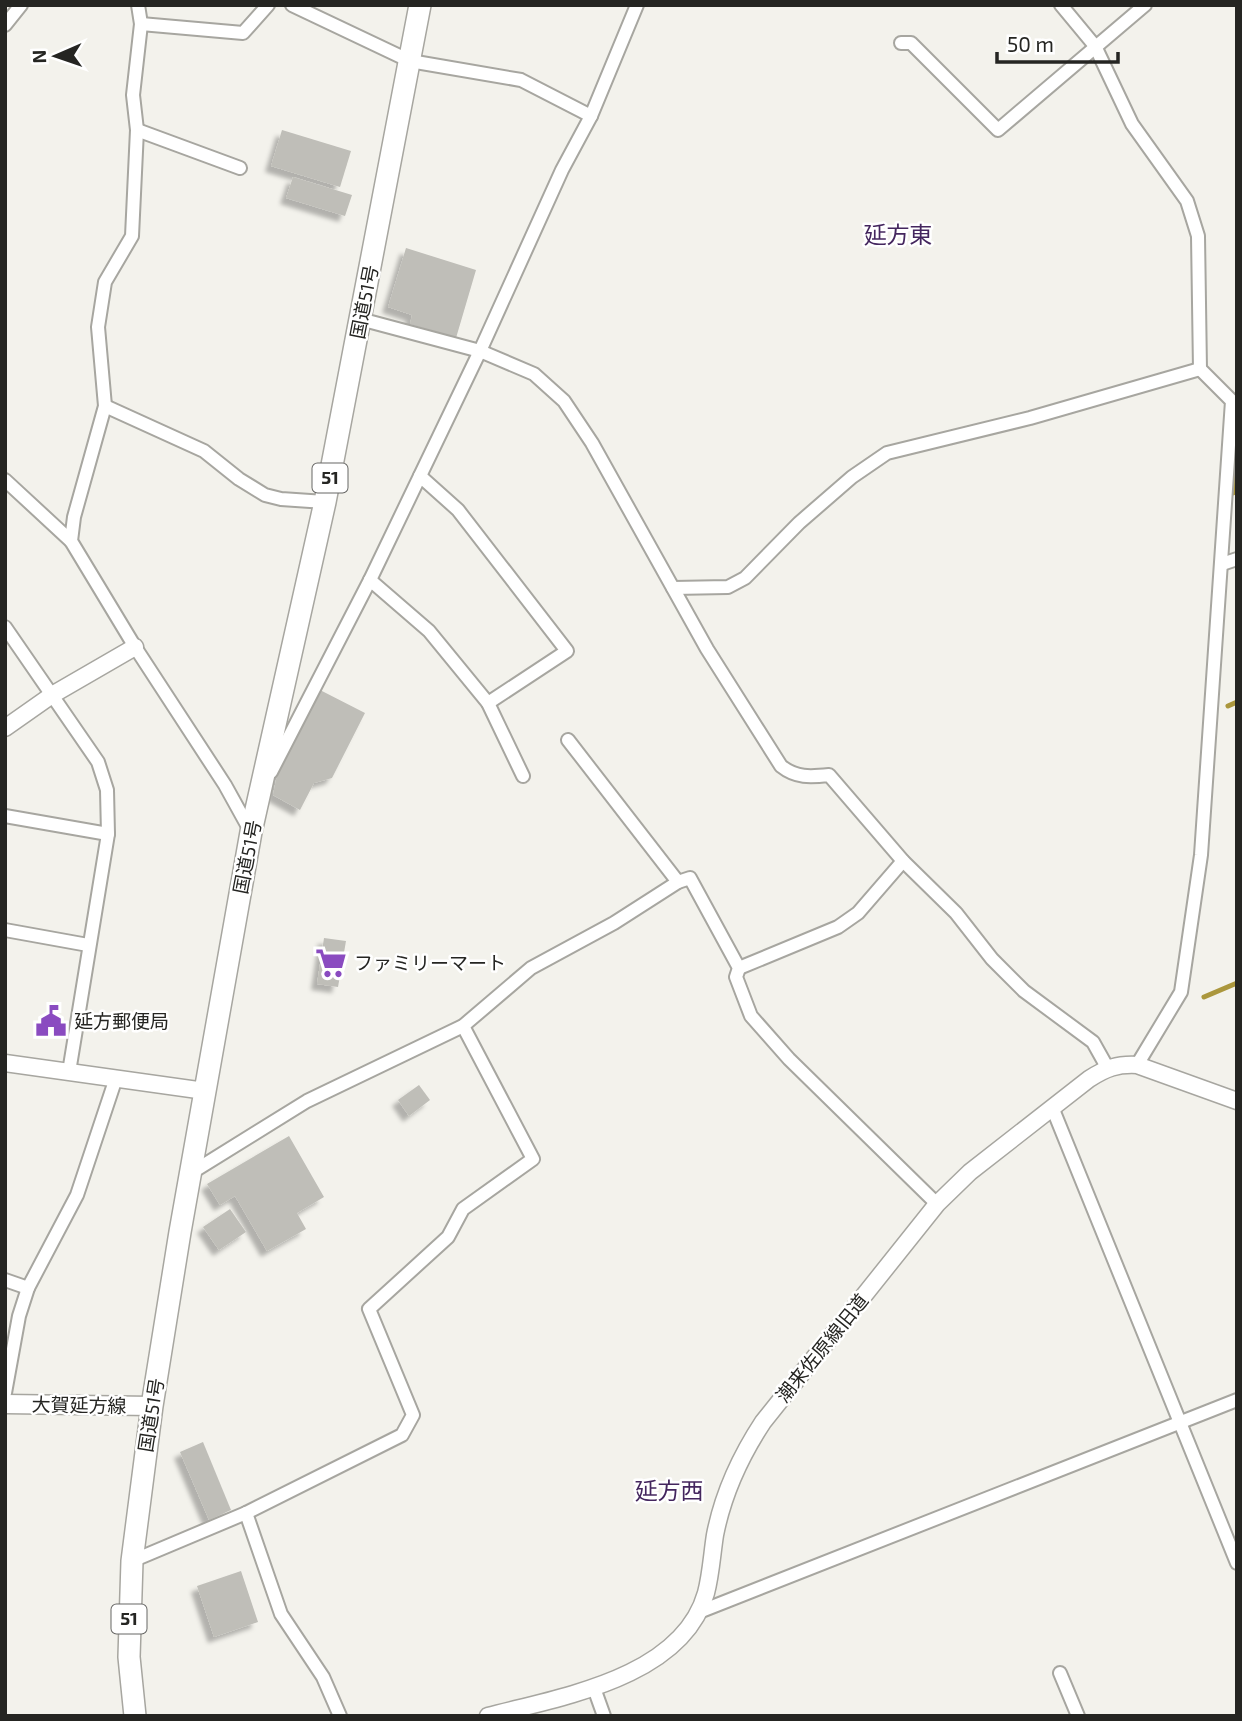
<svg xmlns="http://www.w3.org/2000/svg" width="1242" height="1721" viewBox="0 0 1242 1721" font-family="'Exo 2','Noto Sans JP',sans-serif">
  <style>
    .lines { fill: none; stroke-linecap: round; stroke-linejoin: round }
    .stream { stroke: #ab973d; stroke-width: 5 }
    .building { fill: #bfbeb8; filter: url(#shadow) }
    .minor-casing { stroke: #a7a6a0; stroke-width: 16 }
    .tertiary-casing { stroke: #a7a6a0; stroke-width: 19 }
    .secondary-casing { stroke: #a7a6a0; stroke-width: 21 }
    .trunk-casing { stroke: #a7a6a0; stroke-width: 24 }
    .minor { stroke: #fff; stroke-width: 12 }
    .tertiary { stroke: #fff; stroke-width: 16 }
    .secondary { stroke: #fff; stroke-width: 18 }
    .trunk { stroke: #fff; stroke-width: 21 }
    .labels { text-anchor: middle; stroke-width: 5; stroke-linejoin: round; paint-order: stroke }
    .shield { fill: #fff; stroke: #666664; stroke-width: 2 }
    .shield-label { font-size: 18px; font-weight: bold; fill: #252522 }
    .street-label { font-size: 19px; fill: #252522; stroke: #fff }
    .poi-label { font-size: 19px; fill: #252522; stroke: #fff; text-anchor: start }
    .quarter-label { font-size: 23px; fill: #44265e; stroke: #fff }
  </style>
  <defs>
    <filter id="shadow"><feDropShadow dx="-6" dy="6" stdDeviation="2" flood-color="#0004"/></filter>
  </defs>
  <rect width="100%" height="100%" fill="#f3f2ec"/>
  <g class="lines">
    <g class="stream">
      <path d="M 1233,493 L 1237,450"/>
      <path d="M 1228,706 L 1237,702"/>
      <path d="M 1204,997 L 1237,983"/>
    </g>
  </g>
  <g class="building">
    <path d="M 282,130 L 351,151 L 340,187 L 271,166 Z"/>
    <path d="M 293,177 L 352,195 L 345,216 L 286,198 Z"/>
    <path d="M 406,248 L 476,270 L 456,338 L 410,324 L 412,315 L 388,307 Z"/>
    <path d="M 320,690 L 365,713 L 332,778 L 314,783 L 300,810 L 273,795 L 279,765 Z"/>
    <path d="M 324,938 L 346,941 L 338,987 L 317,984 Z"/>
    <path d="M 419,1085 L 430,1100 L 409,1116 L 398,1100 Z"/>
    <path d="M 289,1136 L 324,1197 L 297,1213 L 306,1229 L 267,1251 L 235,1196 L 220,1205 L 207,1184 Z"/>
    <path d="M 230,1209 L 246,1232 L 219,1250 L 203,1227 Z"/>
    <path d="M 203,1442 L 231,1510 L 209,1520 L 180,1452 Z"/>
    <path d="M 241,1571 L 258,1622 L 214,1637 L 197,1586 Z"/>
  </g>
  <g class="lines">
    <defs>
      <g id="minor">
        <path d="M 138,5 L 141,24 L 133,95 L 137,130 L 132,236 L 105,282 L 98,327 L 105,406 L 74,517 L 71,541 L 135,647 L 225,785 L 251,832"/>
        <path d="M 292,5 L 410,61 L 521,80 L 591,116"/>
        <path d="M 1061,5 L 1095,46 L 1132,124 L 1187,201 L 1198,236 L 1200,369 L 1232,401 L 1201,855 L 1181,992 L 1137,1065"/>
        <path d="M 141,24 L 243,33 L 268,5"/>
        <path d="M 5,25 L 21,5"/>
        <path d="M 901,43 L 911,43 L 998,130 L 1145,5"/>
        <path d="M 137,130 L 240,168"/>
        <path d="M 360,319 L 480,351 L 534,374 L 564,401 L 592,443 L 707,649 L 781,766 C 796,778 810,777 829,775 L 903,861 L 956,913 L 992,959 L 1024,991 L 1093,1042 L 1107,1067"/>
        <path d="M 105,406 L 204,451 L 239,479 L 265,495 L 281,499 L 325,502"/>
        <path d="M 420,476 L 458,510 L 567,651 L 488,703"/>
        <path d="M 5,480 L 71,541"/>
        <path d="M 1222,564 L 1237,559"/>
        <path d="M 370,580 L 429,631 L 488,703 L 523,776"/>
        <path d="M 673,588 L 728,587 L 745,578 L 799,523 L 852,477 L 887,453 L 1030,418 L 1200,369"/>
        <path d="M 5,627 L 98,762 L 107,790 L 108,834 L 69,1072"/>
        <path d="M 568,740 L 678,882"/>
        <path d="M 271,772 L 370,580 L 480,351 L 562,170 L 591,116 L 637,5"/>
        <path d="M 5,816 L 108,834"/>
        <path d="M 5,930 L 88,945"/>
        <path d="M 739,968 L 838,927 L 858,913 L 903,861"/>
        <path d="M 1052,1107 L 1237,1563"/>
        <path d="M 191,1173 L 307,1101 L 463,1026 L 531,968 L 614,923 L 678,882 L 690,878 L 739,968 L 736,977 L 751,1016 L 789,1059 L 937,1204"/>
        <path d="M 5,1280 L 28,1288"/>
        <path d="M 5,1393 L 19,1316 L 28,1288 L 77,1195 L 116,1078"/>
        <path d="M 246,1513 L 281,1614 L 323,1677 L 340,1716"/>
        <path d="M 132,1561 L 246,1513 L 402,1435 L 413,1415 L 369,1309 L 448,1237 L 463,1209 L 533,1159 L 463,1026"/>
        <path d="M 699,1612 L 1237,1400"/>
        <path d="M 1060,1673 L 1078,1716"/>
        <path d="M 594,1688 L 604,1716"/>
      </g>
      <g id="tertiary">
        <path d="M 5,728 L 52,695 L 135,647"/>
        <path d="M 5,1063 L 205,1091"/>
        <path d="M 488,1716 C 560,1697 682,1678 706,1593 C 711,1574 712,1554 715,1535 C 723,1494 740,1457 763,1422 L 937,1204 L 970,1172 L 1089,1079 C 1106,1068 1117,1064 1137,1065 L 1237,1101"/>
      </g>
      <path id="secondary" d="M 5,1404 L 152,1406"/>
      <path id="trunk" d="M 135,1716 L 129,1657 L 132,1561 L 152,1406 L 180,1232 L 251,832 L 325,502 L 420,5"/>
    </defs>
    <use href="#minor" class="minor-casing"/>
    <use href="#tertiary" class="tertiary-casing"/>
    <use href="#secondary" class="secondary-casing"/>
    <use href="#trunk" class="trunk-casing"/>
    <use href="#minor" class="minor"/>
    <use href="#tertiary" class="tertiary"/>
    <use href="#secondary" class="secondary"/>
    <use href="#trunk" class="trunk"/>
  </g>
  <defs>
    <symbol id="supermarket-bare" viewBox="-9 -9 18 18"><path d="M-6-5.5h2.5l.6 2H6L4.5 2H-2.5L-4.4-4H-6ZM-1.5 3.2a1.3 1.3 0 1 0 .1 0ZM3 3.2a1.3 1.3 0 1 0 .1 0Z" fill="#8a4bc0" stroke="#fff" stroke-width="2.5" paint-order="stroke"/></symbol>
    <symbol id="civic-bare" viewBox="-9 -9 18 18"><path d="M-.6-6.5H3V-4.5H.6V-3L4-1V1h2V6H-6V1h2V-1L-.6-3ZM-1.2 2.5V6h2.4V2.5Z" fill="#8a4bc0" stroke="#fff" stroke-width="2.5" paint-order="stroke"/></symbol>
  </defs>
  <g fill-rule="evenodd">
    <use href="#supermarket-bare" x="309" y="941" width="44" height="44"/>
    <use href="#civic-bare" x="29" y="999" width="44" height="44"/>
  </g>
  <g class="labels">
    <g class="shield">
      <rect x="312.5" y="463.5" width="35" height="29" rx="5"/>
      <rect x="111.5" y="1604.5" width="35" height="29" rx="5"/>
    </g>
    <g class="shield-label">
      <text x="330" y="484">51</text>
      <text x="129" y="1625">51</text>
    </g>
    <g class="street-label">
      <text transform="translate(364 302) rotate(-79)" y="7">国道51号</text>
      <text transform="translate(247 857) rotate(-79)" y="7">国道51号</text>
      <text transform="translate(822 1348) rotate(-51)" y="7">潮来佐原線旧道</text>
      <text transform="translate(79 1405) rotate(1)" y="7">大賀延方線</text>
      <text transform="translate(151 1415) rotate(-81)" y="7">国道51号</text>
    </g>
    <g class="poi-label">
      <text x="354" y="970">ファミリーマート</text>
      <text x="74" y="1028">延方郵便局</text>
    </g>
    <g class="quarter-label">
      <text x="898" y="243">延方東</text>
      <text x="669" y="1499">延方西</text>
    </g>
  </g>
  <rect width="1242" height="1721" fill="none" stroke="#252522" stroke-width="14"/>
  <g transform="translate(56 56) rotate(268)" stroke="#ffffff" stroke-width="5" paint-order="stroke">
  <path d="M0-5L12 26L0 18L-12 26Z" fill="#252522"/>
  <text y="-10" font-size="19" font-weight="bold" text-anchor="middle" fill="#252522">N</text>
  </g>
  <path d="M997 52v10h121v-10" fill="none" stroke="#252522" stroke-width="3.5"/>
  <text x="1007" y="52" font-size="21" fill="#252522" stroke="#ffffff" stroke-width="5" paint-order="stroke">50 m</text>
</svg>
